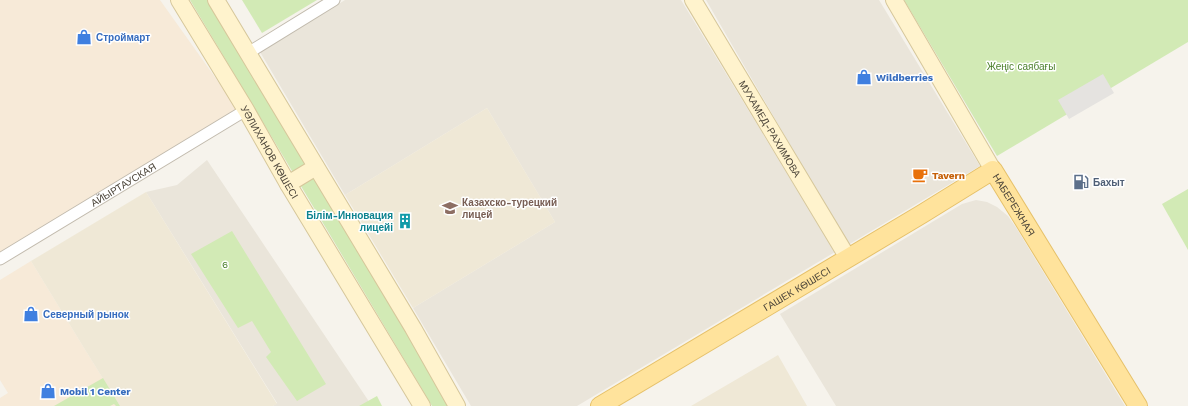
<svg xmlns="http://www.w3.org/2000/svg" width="1188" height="406" viewBox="0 0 1188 406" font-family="'Work Sans',sans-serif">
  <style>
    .residential { fill: #eae5da }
    .commercial { fill: #f7ead8 }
    .education { fill: #efe8d6 }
    .green { fill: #d2eab5 }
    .parking { fill: #e5e3e0 }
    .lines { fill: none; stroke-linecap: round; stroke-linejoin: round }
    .street-casing { stroke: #c2bbae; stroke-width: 13 }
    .secondary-casing { stroke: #d6c79b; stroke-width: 18 }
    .primary-casing { stroke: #e6c16a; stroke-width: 20 }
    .street { stroke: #fff; stroke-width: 11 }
    .secondary { stroke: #fff3cd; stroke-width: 16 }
    .primary { stroke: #ffe39c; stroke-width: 18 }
    .labels { text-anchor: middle; stroke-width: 3; stroke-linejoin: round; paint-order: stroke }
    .shop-label { font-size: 10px; font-weight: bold; fill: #366cbe; stroke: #fff; text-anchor: start }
    .park-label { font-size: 10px; fill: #4a7f2a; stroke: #fff }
    .street-label { font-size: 10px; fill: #4b4439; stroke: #fff }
    .food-label { font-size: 10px; font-weight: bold; fill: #c56008; stroke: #fff; text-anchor: start }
    .service-label { font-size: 10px; font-weight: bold; fill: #4e5e75; stroke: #fff; text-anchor: start }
    .education-label { font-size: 10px; font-weight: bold; fill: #785e54; stroke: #fff; text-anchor: start }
    .culture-label { font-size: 10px; font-weight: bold; fill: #0d838f; stroke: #fff; text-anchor: end }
  </style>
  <rect width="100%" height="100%" fill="#f6f3ec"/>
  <g class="residential">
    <path d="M 345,0 L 681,0 L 835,252 L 577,406 L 471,406 L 413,308 L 555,222 L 487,108 L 345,195 L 260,52 Z"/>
    <path d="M 706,0 L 879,0 L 980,166 L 848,245 Z"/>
    <path d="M 207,160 L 372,406 L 273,406 L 277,403 L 146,192 L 177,185 Z"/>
    <path d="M 976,200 L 987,202 L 997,207 L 1008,216 L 1017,229 L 1125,406 L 836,406 L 780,314 L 962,204 Z"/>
  </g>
  <g class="commercial">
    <path d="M 0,0 L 160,0 L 239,111 L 0,254 Z"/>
    <path d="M 31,261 L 84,348 L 120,406 L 0,406 L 0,398 L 8,393 L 0,380 L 0,280 Z"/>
  </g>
  <g class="education">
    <path d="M 487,108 L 555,222 L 413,308 L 345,195 Z"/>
    <path d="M 146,192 L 277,404 L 273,406 L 120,406 L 84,348 L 31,261 Z"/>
    <path d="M 778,355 L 807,406 L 691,406 Z"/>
  </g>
  <g class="green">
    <path d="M 190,0 L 209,0 L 451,406 L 432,406 Z"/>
    <path d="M 242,0 L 317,0 L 262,33 Z"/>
    <path d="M 904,0 L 1188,0 L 1188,42 L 997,156 Z"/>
    <path d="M 1188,189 L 1188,250 L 1162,204 Z"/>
    <path d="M 232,231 L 326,384 L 297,401 L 266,357 L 271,352 L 252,321 L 238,328 L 191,254 Z"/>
    <path d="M 103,378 L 120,406 L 116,406 L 114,404 L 110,406 L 54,406 Z"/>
    <path d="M 377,396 L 382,406 L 359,406 Z"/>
  </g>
  <path class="parking" d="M 1103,74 L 1114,93 L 1069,119 L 1058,100 Z"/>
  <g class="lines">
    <defs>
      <g id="street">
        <path d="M 248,53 L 334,0"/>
        <path id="s1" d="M 0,259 L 246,110"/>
      </g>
      <g id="secondary">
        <path id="s2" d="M 179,0 L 246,110 L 288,184 L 422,406"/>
        <path d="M 216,0 L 413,328 L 457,406"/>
        <path id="s3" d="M 693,0 L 848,258"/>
        <path d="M 894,0 L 993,170"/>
        <path d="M 288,184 L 316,167"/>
      </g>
      <g id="primary">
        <path id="s4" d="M 600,406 L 922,214 L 993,170 L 1138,406"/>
      </g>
    </defs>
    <use href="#street" class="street-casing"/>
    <use href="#secondary" class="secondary-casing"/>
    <use href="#primary" class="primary-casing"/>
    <use href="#street" class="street"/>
    <use href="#secondary" class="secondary"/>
    <use href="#primary" class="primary"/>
  </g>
  <defs>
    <symbol id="shop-bare" viewBox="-9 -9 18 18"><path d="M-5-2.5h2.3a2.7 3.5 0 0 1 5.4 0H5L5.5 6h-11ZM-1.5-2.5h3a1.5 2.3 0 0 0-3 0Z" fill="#3f7fe0" stroke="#fff" stroke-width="2.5" paint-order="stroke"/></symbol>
    <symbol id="cafe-bare" viewBox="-9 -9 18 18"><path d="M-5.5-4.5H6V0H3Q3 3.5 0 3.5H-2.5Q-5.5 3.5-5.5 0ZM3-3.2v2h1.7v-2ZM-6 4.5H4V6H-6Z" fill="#e8710a" stroke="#fff" stroke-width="2.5" paint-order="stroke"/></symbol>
    <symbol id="fuel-bare" viewBox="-9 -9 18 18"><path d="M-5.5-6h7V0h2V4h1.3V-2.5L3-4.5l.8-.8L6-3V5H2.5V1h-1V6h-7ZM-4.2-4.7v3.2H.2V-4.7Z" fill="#5c6f8a" stroke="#fff" stroke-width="2.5" paint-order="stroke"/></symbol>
    <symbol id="school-bare" viewBox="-9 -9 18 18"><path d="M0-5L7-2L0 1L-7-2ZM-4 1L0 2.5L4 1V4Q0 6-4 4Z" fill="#8d6e63" stroke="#fff" stroke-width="2.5" paint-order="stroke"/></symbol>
    <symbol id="building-bare" viewBox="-9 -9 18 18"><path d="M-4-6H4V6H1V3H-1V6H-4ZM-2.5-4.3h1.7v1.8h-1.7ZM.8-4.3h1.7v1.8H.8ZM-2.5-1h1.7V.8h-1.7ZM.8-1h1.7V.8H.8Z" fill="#0f9aa8" stroke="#fff" stroke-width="2.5" paint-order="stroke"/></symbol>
  </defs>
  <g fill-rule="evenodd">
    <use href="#shop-bare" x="73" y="26" width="22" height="22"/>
    <use href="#shop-bare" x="853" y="66" width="22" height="22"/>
    <use href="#cafe-bare" x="909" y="164" width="22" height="22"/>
    <use href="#fuel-bare" x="1070" y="171" width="22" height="22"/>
    <use href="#school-bare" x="439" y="197" width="22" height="22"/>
    <use href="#building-bare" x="394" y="210" width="22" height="22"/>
    <use href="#shop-bare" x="20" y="303" width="22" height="22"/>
    <use href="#shop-bare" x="37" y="380" width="22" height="22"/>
  </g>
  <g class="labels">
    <g class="shop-label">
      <text x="96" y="41">Строймарт</text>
      <text x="876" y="81">Wildberries</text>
      <text x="43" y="318">Северный рынок</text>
      <text x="60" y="395">Mobil 1 Center</text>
    </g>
    <g class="park-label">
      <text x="1021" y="70">Жеңіс саябағы</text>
      <text x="225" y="268">6</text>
    </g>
    <g class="street-label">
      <text dy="4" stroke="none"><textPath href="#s3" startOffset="150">МУХАМЕД-РАХИМОВА</textPath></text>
      <text dy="4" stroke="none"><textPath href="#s2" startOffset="177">УӘЛИХАНОВ КӨШЕСІ</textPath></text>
      <text dy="4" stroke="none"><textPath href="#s1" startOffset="144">АЙЫРТАУСКАЯ</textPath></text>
      <text dy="4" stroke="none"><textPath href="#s4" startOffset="499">НАБЕРЕЖНАЯ</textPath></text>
      <text dy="4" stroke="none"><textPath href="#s4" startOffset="229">ГАШЕК КӨШЕСІ</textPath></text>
    </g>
    <g class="food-label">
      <text x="932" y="179">Tavern</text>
    </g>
    <g class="service-label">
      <text x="1093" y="186">Бахыт</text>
    </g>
    <g class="education-label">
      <text x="462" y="206">Казахско-турецкий<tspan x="462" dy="12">лицей</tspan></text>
    </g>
    <g class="culture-label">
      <text x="393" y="219">Білім-Инновация<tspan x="393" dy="12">лицейі</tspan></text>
    </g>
  </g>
</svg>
